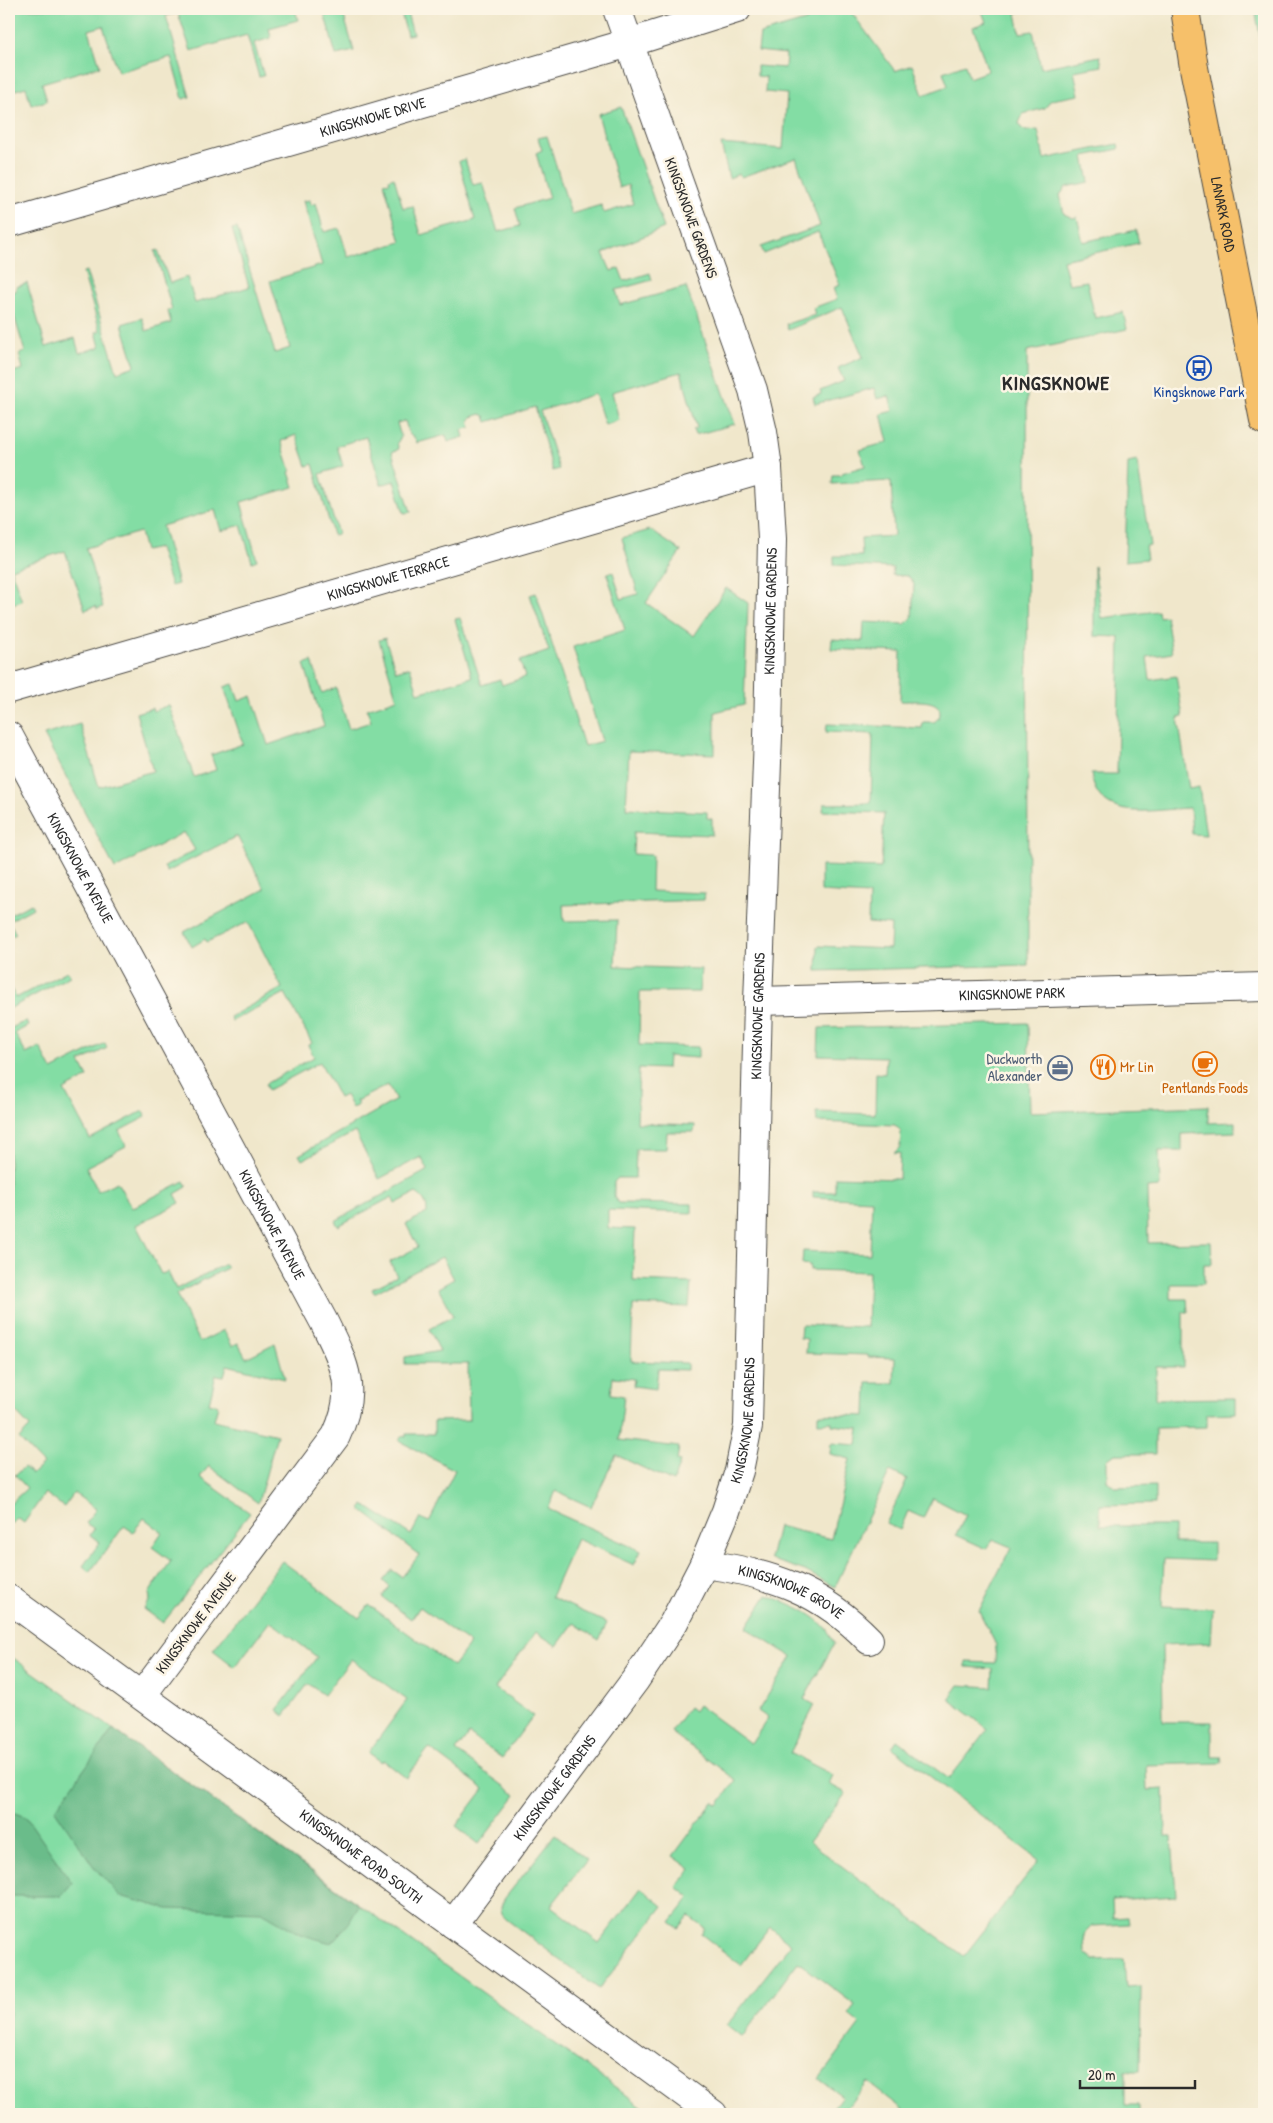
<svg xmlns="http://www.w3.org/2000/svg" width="1273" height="2123" viewBox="0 0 1273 2123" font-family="'Patrick Hand',sans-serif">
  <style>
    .green { fill: #83dda4; stroke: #578468 }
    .forest { fill: #6abc8a; stroke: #4a745a }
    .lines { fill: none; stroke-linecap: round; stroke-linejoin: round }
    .minor-casing { stroke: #494743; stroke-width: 30 }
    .major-casing { stroke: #494743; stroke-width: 30 }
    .minor { stroke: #fff; stroke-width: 28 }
    .major { stroke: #f6c06b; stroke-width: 28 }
    .labels { text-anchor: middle; stroke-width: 5; stroke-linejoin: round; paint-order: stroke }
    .street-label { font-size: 15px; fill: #2b2b2b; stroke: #fcf5e5 }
    .transit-label { font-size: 15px; fill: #164399; stroke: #fcf5e5 }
    .service-label { font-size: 15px; fill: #4e5e75; stroke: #fcf5e5; text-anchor: end }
    .food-label { font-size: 15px; fill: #c56008; stroke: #fcf5e5; text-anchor: start }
    .district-label { font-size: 20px; font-weight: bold; letter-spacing: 1px; fill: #2b2b2b; stroke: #fcf5e5 }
  </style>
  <rect width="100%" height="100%" fill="#fcf5e5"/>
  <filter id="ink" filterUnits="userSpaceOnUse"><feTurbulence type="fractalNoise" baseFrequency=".02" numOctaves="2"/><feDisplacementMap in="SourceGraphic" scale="10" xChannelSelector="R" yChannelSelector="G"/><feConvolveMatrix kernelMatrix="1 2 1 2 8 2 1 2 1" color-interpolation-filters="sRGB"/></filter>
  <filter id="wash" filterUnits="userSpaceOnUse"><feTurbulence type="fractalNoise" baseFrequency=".0096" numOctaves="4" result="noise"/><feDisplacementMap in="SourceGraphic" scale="20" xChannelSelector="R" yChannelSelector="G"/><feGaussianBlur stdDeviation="1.12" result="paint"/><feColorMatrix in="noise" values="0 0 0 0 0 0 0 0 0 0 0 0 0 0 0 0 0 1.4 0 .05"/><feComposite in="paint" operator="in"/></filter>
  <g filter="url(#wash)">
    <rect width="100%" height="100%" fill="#f0e7cb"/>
    <g class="green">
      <path d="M 9,9 L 295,9 L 298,20 L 269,28 L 271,38 L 254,43 L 264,76 L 259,77 L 247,35 L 191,51 L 178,13 L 166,16 L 190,97 L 183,99 L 171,57 L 118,72 L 103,26 L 89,30 L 100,66 L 42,83 L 47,101 L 31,105 L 26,87 L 9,92 Z"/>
      <path d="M 323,9 L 342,9 L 354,51 L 336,55 Z"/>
      <path d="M 400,9 L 406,9 L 413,34 L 407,35 Z"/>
      <path d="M 846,9 L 849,9 L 895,71 L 912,65 L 923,95 L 948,86 L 943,72 L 965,64 L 969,78 L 988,71 L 973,27 L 986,22 L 981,9 L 1029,9 L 1016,13 L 1020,33 L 1033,31 L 1041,68 L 1100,56 L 1102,66 L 1074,71 L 1079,95 L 1051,100 L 1045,108 L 1023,114 L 1019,123 L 1021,128 L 1026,131 L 1038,130 L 1044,159 L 1118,144 L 1119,149 L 1084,156 L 1089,182 L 1066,187 L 1060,195 L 1064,214 L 1073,218 L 1077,217 L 1083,242 L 1136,230 L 1139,243 L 1063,260 L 1069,284 L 1087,281 L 1095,318 L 1123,312 L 1127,329 L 1027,351 L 1028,965 L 817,971 L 818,946 L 890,949 L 891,925 L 868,923 L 869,895 L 821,892 L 821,866 L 881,868 L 884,813 L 823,811 L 824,804 L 871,803 L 873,734 L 826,732 L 827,724 L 922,728 L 923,722 L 934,722 C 938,719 940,717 940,712 C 939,697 911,702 900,701 L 901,652 L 831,649 L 832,639 L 863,641 L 864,622 L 905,624 L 912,618 L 914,584 L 908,576 L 892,575 L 893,568 L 834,565 L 834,556 L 862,556 L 861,538 L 894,536 L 891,481 L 832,484 L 833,475 L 842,475 L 842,473 L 865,466 L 860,450 L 888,442 L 881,414 L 893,411 L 889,396 L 877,399 L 874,388 L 815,404 L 813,397 L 821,394 L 820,391 L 844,381 L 838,368 L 863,357 L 842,307 L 788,330 L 786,324 L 815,315 L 813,308 L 837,299 L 833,288 L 840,285 L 818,232 L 764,254 L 761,247 L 820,226 L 796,158 L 741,177 L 739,174 L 729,178 L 721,144 L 783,149 L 787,94 L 765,92 L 766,77 L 757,76 L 757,66 L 785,68 L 786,54 L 758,51 L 760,34 Z"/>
      <path d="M 1255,9 L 1264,9 L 1264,57 Z"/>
      <path d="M 621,107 L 664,228 L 603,253 L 611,271 L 619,268 L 624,281 L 650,273 L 652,280 L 616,290 L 620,305 L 686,287 L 735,424 L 695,435 L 693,430 L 697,428 L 681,372 L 612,392 L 619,420 L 605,425 L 595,394 L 540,411 L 559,469 L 553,471 L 535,407 L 487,422 L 485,416 L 481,414 L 472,417 L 469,421 L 471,427 L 462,430 L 464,437 L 448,442 L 446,435 L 417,443 L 415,438 L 409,434 L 405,421 L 397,423 L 401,437 L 397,443 L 399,449 L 392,452 L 411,512 L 404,513 L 394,481 L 381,485 L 366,437 L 337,446 L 343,466 L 320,474 L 338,534 L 333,535 L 313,464 L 307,466 L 296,435 L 281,441 L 291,471 L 289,472 L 294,487 L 241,502 L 257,560 L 252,562 L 241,525 L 221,531 L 215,510 L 162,526 L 178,584 L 171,586 L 159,548 L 145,551 L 140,532 L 86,548 L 103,607 L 97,609 L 96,606 L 85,610 L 65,551 L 11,569 L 22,601 L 9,605 L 9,373 L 23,369 L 19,354 L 25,352 L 9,299 L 9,293 L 16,291 L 16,287 L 27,283 L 46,347 L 75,338 L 79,353 L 100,347 L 96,332 L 100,331 L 83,272 L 86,271 L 117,372 L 135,366 L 122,324 L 142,318 L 146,331 L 171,323 L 168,311 L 172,309 L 155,251 L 158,250 L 170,283 L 187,277 L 195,303 L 249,287 L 232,229 L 237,228 L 275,353 L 290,348 L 270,281 L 322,265 L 303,201 L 310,200 L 311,205 L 316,203 L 324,232 L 339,228 L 348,257 L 401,242 L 384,183 L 390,182 L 389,179 L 394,177 L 403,208 L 413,206 L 421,235 L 475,220 L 459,161 L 465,159 L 473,185 L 483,183 L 498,232 L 520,226 L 515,208 L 549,198 L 536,153 L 542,150 L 538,138 L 547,136 L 571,214 L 601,205 L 604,213 L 633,204 L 628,185 L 619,188 L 598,114 Z"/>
      <path d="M 1137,461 L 1150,545 L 1145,546 L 1147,559 L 1125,561 L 1128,463 Z"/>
      <path d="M 650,530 L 681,551 L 646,603 L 694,636 L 726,588 L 748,603 L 744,705 L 715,712 L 715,754 L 629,751 L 626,808 L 707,812 L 707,818 L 712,819 L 712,835 L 634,832 L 633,854 L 652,855 L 651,891 L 705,893 L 704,900 L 563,905 L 564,921 L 617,920 L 615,966 L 701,969 L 699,992 L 640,992 L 639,1045 L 698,1047 L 698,1058 L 668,1056 L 667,1069 L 639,1068 L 637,1123 L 695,1125 L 694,1132 L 667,1132 L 666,1149 L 636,1149 L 635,1178 L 618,1178 L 614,1182 L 614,1197 L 618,1203 L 692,1204 L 692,1213 L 608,1210 L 608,1228 L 635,1229 L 633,1281 L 691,1283 L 689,1307 L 633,1305 L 631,1361 L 687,1363 L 687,1370 L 658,1369 L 656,1389 L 633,1386 L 634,1379 L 613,1377 L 611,1394 L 624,1396 L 619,1440 L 679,1447 L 677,1461 L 680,1462 L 673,1482 L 616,1455 L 591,1507 L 556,1491 L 548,1509 L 641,1551 L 634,1565 L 577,1539 L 551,1597 L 607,1623 L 599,1640 L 574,1623 L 557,1646 L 536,1632 L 495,1688 L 533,1716 L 502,1758 L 469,1734 L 456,1751 L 516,1795 L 479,1844 L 456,1826 L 484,1789 L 429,1748 L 406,1778 L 383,1760 L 381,1762 L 368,1753 L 407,1700 L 351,1659 L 324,1695 L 308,1684 L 284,1716 L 277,1710 L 317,1657 L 270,1621 L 235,1667 L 213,1650 L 282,1561 L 359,1618 L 369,1605 L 453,1666 L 470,1644 L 420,1607 L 411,1619 L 382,1597 L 390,1587 L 383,1581 L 392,1570 L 402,1577 L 419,1555 L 360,1509 L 364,1505 L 411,1535 L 420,1518 L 429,1522 L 455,1470 L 399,1441 L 401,1436 L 406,1437 L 406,1434 L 434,1434 L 434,1421 L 469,1420 L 468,1364 L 405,1364 L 405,1357 L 440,1351 L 429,1329 L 453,1316 L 438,1288 L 454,1279 L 442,1257 L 374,1293 L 372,1289 L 397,1276 L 390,1262 L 418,1247 L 406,1224 L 427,1213 C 427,1203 424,1198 416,1193 L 395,1204 L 392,1197 L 338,1226 L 335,1221 L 428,1170 L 421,1157 L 379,1179 L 355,1132 L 302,1160 L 299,1155 L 396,1100 L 388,1085 L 356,1101 L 358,1105 L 352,1108 L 345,1095 L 339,1098 L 320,1062 L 268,1090 L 265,1084 L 314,1057 L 308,1045 L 312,1043 L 285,993 L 232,1021 L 230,1017 L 282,988 L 248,922 L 207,942 L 205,939 L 192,947 L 184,932 L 265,889 L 237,836 L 167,872 L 164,867 L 195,850 L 184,832 L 115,869 L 44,735 L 80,724 L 99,787 L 153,771 L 136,713 L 152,708 L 153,711 L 169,705 L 194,777 L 216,770 L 211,755 L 243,744 L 224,687 L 233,684 L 239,701 L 252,696 L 268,745 L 324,726 L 304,664 L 312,661 L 322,693 L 336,688 L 349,729 L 371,722 L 367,709 L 397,699 L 379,640 L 385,638 L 396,671 L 410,667 L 418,693 L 472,677 L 455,619 L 460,618 L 482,685 L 500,679 L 502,685 L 525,677 L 520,661 L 549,651 L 530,595 L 536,593 L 584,746 L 602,741 L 573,647 L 625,630 L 607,574 L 613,572 L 621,599 L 638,594 L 622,538 Z"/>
      <path d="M 1094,566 L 1102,618 L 1158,611 L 1159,617 L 1166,616 L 1172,653 L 1147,657 L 1150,680 L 1176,676 L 1183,717 L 1178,718 L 1189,789 L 1199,787 L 1206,835 L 1192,834 L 1190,808 C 1153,809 1099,825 1091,774 L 1117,774 L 1120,637 L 1094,636 Z"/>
      <path d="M 31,904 L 33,908 L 9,921 L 16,934 L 9,938 L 9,915 Z"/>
      <path d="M 67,971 L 70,976 L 9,1009 L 9,985 L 16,998 Z"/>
      <path d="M 26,1021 L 28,1026 L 15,1033 L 26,1054 L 40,1047 L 52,1070 L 105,1043 L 107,1048 L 80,1062 L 88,1077 L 64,1090 L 90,1139 L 143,1111 L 146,1117 L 119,1131 L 126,1146 L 86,1167 L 98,1191 L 117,1182 L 132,1208 L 184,1181 L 187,1187 L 175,1194 L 180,1203 L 136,1225 L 161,1274 L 168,1272 L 176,1289 L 225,1264 L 227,1268 L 176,1294 L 200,1342 L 224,1330 L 232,1346 L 238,1343 L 246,1358 L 275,1343 L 285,1379 L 227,1365 L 224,1376 L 216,1375 L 209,1403 L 218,1405 L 214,1420 L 277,1435 L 258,1503 L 209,1466 L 200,1477 L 250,1513 L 163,1623 L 144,1609 L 150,1600 L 149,1593 L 171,1561 L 152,1547 L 162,1532 L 144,1518 L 133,1532 L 124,1526 L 90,1572 L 83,1566 L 100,1542 L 90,1535 L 94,1529 L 86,1523 L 96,1509 L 74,1493 L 64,1507 L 45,1493 L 24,1523 L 17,1518 L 12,1524 L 9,1520 L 9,1505 L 27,1488 L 15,1475 L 24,1467 L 32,1474 L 43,1464 L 19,1439 L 30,1427 L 13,1409 L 9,1412 L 9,1029 Z"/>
      <path d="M 1028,1023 L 1030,1112 L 1208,1106 L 1208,1123 L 1235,1122 L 1235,1132 L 1182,1134 L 1182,1151 L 1159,1151 L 1160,1187 L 1147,1188 L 1148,1243 L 1211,1242 L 1212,1264 L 1204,1264 L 1204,1284 L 1171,1284 L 1171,1299 L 1187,1299 L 1188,1312 L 1183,1312 L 1183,1367 L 1156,1367 L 1156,1399 L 1236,1398 L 1236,1413 L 1207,1414 L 1207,1427 L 1155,1428 L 1155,1454 L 1115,1454 L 1107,1460 L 1107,1481 L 1115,1487 L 1155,1486 L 1155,1504 L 1100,1505 L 1100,1526 L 1174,1526 L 1174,1543 L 1213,1543 L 1213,1561 L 1164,1559 L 1162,1606 L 1213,1608 L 1211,1643 L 1162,1645 L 1163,1722 L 1212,1722 L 1212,1757 L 1221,1757 L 1222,1763 L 1146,1765 L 1147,1790 L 1164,1789 L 1165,1836 L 1172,1836 L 1176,1896 L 1112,1900 L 1113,1918 L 1128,1917 L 1129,1924 L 1092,1926 L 1084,1934 L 1085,1954 L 1094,1960 L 1124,1959 L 1126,1987 L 1141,1986 L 1140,2071 L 1125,2071 L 1125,2105 L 1139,2105 L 1139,2114 L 908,2114 L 867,2082 L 842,2114 L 828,2114 L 842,2096 L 819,2079 L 860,2024 L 848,2014 L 855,2005 L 798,1962 L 742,2037 L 727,2025 L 791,1944 L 770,1927 L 741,1965 L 701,1934 L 705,1928 L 689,1916 L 679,1928 L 671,1922 L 690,1898 L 677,1887 L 691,1869 L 673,1856 L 713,1802 L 718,1805 L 736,1780 L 671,1732 L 689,1707 L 694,1711 L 698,1705 L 751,1744 L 768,1718 L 758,1711 L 792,1657 L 746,1628 L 767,1595 C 791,1604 826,1616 834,1644 L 804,1699 L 815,1705 L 790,1753 L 833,1775 L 829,1784 L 846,1793 L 809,1842 L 964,1956 L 1039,1860 L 892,1747 L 897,1740 L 949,1779 L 988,1729 L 949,1699 L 959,1685 L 992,1687 L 993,1669 L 966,1667 L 966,1662 L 995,1663 L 996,1645 L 979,1611 L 1011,1547 L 992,1539 L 987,1549 L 956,1535 L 966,1515 L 933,1498 L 923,1518 L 908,1511 L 900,1530 L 886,1524 L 907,1479 L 890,1471 L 835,1587 L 805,1571 L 770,1559 L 778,1526 L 831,1539 L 850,1459 L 830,1454 L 831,1443 L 857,1445 L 859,1428 L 832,1425 L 832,1422 L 818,1423 L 818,1414 L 866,1416 L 867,1383 L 894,1383 L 895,1358 L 868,1357 L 868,1355 L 806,1353 L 807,1339 L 800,1338 L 801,1325 L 867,1327 L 869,1272 L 810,1270 L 810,1265 L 802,1264 L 803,1251 L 870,1254 L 872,1200 L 813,1197 L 813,1192 L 835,1192 L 835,1177 L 899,1179 L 900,1153 L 894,1153 L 900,1147 L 901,1131 L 895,1125 L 817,1122 L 816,1112 L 875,1114 L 876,1073 L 885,1074 L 886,1057 L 818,1055 L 819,1028 Z"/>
      <path d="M 9,1655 L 653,2114 L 9,2114 Z"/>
      <path d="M 555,1835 L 587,1860 L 551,1906 L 599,1943 L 641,1888 L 663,1906 L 599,1989 L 506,1919 C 499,1913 500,1906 505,1898 Z"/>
    </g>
    <g class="forest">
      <path d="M 113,1729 L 359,1905 L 349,1923 L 331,1943 L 300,1934 L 262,1912 L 168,1909 L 120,1896 L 94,1867 L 55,1810 Z"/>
      <path d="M 9,1811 L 26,1817 L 72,1883 L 61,1896 L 9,1896 Z"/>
    </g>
  </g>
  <g filter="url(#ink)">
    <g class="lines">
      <defs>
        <g id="minor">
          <path id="s1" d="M 9,223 L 629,43 L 737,9"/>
          <path id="s2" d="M 9,689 L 768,468"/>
          <path id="s3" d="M 9,736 L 324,1322 C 345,1365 358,1389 336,1436 L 142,1695"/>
          <path id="s4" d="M 758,1001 L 1264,987"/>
          <path id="s5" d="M 704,1564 C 771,1573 822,1591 869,1640"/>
          <path id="s6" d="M 9,1599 L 713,2114"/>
          <path id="s7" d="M 453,1924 L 636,1679 L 674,1622 L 704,1564 L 726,1511 L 739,1471 L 748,1426 L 758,1001 L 768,736 L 772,539 L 768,468 L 763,432 L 753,390 L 617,9"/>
        </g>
        <g id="major">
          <path id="s8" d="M 1185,9 L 1194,68 L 1264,420"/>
        </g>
      </defs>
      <use href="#minor" class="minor-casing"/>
      <use href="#major" class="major-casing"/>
      <use href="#minor" class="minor"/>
      <use href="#major" class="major"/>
    </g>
  </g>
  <defs>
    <symbol id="bus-ring" viewBox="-11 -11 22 22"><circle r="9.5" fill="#fcf5e5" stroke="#1a4fb4" stroke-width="1.5"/><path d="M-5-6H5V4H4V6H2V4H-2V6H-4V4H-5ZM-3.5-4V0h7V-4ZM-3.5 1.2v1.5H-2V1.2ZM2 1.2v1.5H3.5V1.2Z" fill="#1a4fb4"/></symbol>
    <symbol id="cafe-ring" viewBox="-11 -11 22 22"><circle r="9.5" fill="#fcf5e5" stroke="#e8710a" stroke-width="1.5"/><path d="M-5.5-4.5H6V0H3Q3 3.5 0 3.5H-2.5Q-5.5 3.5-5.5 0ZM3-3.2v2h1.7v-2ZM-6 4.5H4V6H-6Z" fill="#e8710a"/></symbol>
    <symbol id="restaurant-ring" viewBox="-11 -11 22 22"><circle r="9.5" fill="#fcf5e5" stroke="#e8710a" stroke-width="1.5"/><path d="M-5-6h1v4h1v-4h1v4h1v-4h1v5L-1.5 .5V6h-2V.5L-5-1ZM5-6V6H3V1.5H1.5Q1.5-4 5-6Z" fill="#e8710a"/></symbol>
    <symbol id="office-ring" viewBox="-11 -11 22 22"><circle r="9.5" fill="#fcf5e5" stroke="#5c6f8a" stroke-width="1.5"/><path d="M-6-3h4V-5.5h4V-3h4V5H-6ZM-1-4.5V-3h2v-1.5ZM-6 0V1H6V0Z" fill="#5c6f8a"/></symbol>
  </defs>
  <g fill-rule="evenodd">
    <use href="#bus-ring" x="1185" y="354" width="28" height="28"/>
    <use href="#cafe-ring" x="1191" y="1050" width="28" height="28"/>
    <use href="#restaurant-ring" x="1089" y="1053" width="28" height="28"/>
    <use href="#office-ring" x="1046" y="1054" width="28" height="28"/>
  </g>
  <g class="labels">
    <g class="street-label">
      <text dy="5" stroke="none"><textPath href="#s1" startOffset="379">KINGSKNOWE DRIVE</textPath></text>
      <text dy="5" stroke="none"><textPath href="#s8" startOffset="209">LANARK ROAD</textPath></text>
      <text transform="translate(691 218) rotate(70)" y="5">KINGSKNOWE GARDENS</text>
      <text dy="5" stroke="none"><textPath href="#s2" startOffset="395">KINGSKNOWE TERRACE</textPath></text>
      <text dy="5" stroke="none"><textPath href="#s7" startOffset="1400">KINGSKNOWE GARDENS</textPath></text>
      <text dy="5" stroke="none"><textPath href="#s3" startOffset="150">KINGSKNOWE AVENUE</textPath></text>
      <text dy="5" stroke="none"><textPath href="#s4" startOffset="254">KINGSKNOWE PARK</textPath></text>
      <text dy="5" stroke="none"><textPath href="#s7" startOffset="995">KINGSKNOWE GARDENS</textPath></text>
      <text dy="5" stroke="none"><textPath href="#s3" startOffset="555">KINGSKNOWE AVENUE</textPath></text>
      <text dy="5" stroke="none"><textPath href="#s7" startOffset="590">KINGSKNOWE GARDENS</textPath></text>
      <text dy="5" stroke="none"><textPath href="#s5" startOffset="92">KINGSKNOWE GROVE</textPath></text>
      <text transform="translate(196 1623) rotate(-53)" y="5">KINGSKNOWE AVENUE</text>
      <text dy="5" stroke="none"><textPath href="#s7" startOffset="170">KINGSKNOWE GARDENS</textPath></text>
      <text dy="5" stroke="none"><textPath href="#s6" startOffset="436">KINGSKNOWE ROAD SOUTH</textPath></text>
    </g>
    <g class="transit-label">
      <text x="1199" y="397">Kingsknowe Park</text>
    </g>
    <g class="service-label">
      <text x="1042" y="1064">Duckworth<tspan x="1042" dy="17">Alexander</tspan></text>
    </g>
    <g class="food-label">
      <text x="1120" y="1072">Mr Lin</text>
      <text x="1205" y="1093" text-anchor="middle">Pentlands Foods</text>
    </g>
    <g class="district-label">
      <text x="1056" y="390">KINGSKNOWE</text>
    </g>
  </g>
  <rect width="1273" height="2123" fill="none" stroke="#fcf5e5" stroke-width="30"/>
  <path d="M1080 2080v8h115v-8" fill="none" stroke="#2b2b2b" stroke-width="2.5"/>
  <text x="1088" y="2080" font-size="15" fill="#2b2b2b" stroke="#fcf5e5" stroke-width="4" paint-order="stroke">20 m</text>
</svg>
